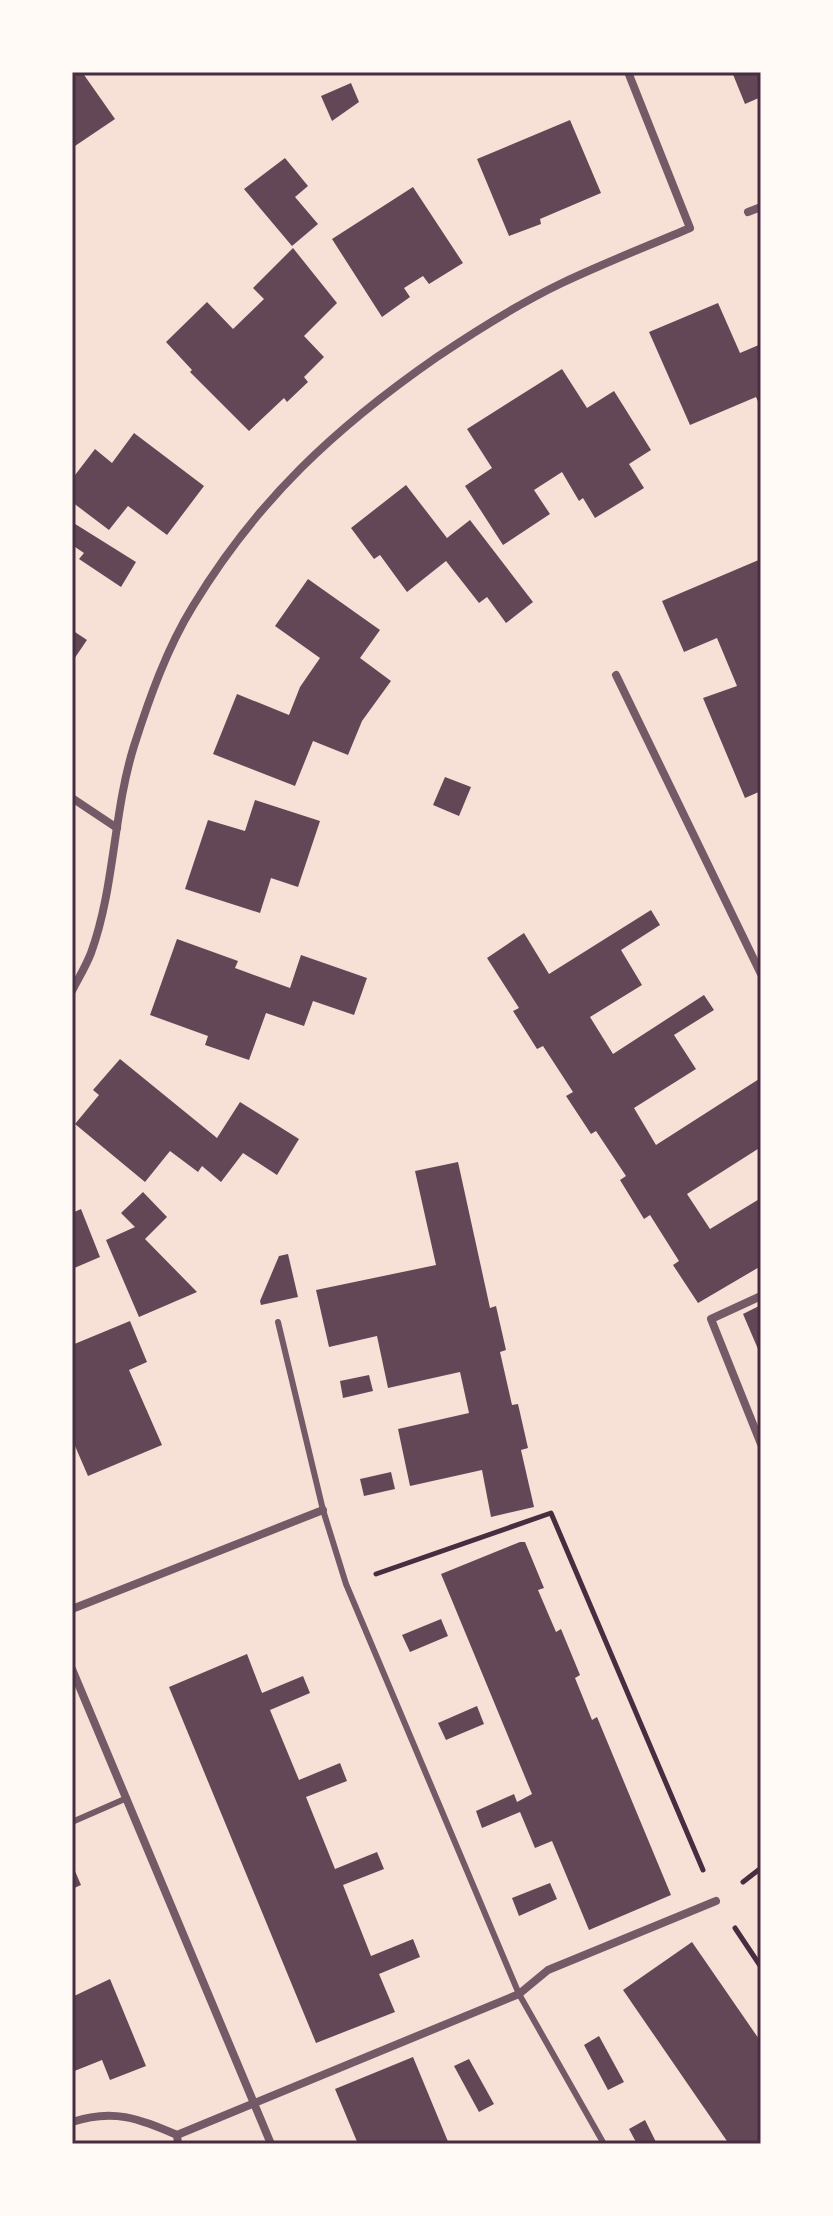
<svg xmlns="http://www.w3.org/2000/svg" width="833" height="2216" viewBox="0 0 833 2216" font-family="'IBM Plex Sans',sans-serif">
  <style>
    .building { fill: #644757 }
    .lines { fill: none; stroke-linecap: round; stroke-linejoin: round }
    .path { stroke: #4a2c40; stroke-width: 5 }
    .service { stroke: #755966; stroke-width: 6 }
    .minor { stroke: #755966; stroke-width: 8 }
    .neatline { fill: none; stroke: #4a2c40; stroke-width: 3 }
  </style>
  <rect width="100%" height="100%" fill="#f7e1d7"/>
  <g class="building">
    <path d="M 72,72 L 82,72 L 115,119 L 72,148 Z"/>
    <path d="M 732,72 L 761,72 L 761,97 L 745,104 Z"/>
    <path d="M 351,83 L 359,102 L 332,121 L 321,96 Z"/>
    <path d="M 570,120 L 601,193 L 540,219 L 541,224 L 509,236 L 477,159 Z"/>
    <path d="M 285,158 L 308,186 L 295,197 L 318,224 L 292,246 L 244,189 Z"/>
    <path d="M 413,187 L 463,263 L 429,284 L 423,276 L 404,288 L 410,297 L 382,317 L 332,239 Z"/>
    <path d="M 293,248 L 337,303 L 304,336 L 324,357 L 304,377 L 308,382 L 287,402 L 284,398 L 249,431 L 190,372 L 192,370 L 166,342 L 207,302 L 233,329 L 264,299 L 253,288 Z"/>
    <path d="M 718,303 L 740,353 L 761,344 L 761,408 L 756,397 L 690,425 L 649,332 Z"/>
    <path d="M 562,369 L 587,408 L 614,391 L 651,450 L 629,464 L 644,488 L 595,518 L 583,498 L 579,501 L 562,472 L 534,490 L 550,514 L 503,545 L 465,486 L 492,468 L 467,429 Z"/>
    <path d="M 134,433 L 204,486 L 167,535 L 128,506 L 109,530 L 72,502 L 72,479 L 95,449 L 112,463 Z"/>
    <path d="M 406,485 L 447,538 L 470,520 L 533,602 L 506,623 L 487,597 L 479,603 L 446,561 L 407,592 L 380,555 L 374,559 L 351,528 Z"/>
    <path d="M 72,522 L 136,562 L 121,587 L 79,559 L 84,553 L 72,545 Z"/>
    <path d="M 761,559 L 761,791 L 745,798 L 703,698 L 737,686 L 717,638 L 684,652 L 662,601 Z"/>
    <path d="M 308,579 L 380,630 L 360,658 L 391,681 L 362,721 L 348,755 L 313,741 L 295,786 L 213,754 L 237,694 L 289,715 L 300,687 L 320,658 L 275,626 Z"/>
    <path d="M 72,630 L 87,640 L 72,662 Z"/>
    <path d="M 445,777 L 471,787 L 459,816 L 433,805 Z"/>
    <path d="M 255,800 L 320,821 L 298,887 L 271,878 L 260,913 L 185,889 L 208,820 L 245,831 Z"/>
    <path d="M 651,910 L 660,925 L 621,950 L 642,985 L 590,1017 L 613,1054 L 704,995 L 714,1010 L 674,1035 L 696,1069 L 634,1108 L 656,1145 L 759,1079 L 761,1082 L 761,1147 L 687,1194 L 710,1229 L 761,1198 L 761,1266 L 698,1303 L 673,1265 L 679,1261 L 650,1215 L 644,1219 L 620,1180 L 626,1176 L 596,1131 L 591,1134 L 566,1096 L 573,1092 L 543,1046 L 537,1049 L 513,1011 L 519,1008 L 487,958 L 524,933 L 549,974 Z"/>
    <path d="M 177,939 L 238,961 L 235,968 L 290,988 L 301,955 L 367,978 L 354,1015 L 313,1001 L 304,1026 L 266,1013 L 249,1060 L 205,1045 L 208,1036 L 150,1015 Z"/>
    <path d="M 120,1059 L 217,1138 L 240,1102 L 299,1139 L 277,1175 L 243,1153 L 221,1182 L 202,1166 L 198,1172 L 170,1151 L 145,1182 L 75,1124 L 99,1095 L 93,1090 Z"/>
    <path d="M 458,1162 L 490,1308 L 496,1306 L 506,1350 L 500,1352 L 512,1405 L 518,1404 L 528,1448 L 521,1450 L 534,1507 L 491,1517 L 482,1470 L 410,1486 L 398,1429 L 469,1413 L 460,1372 L 388,1388 L 377,1336 L 329,1347 L 316,1290 L 436,1265 L 415,1171 Z"/>
    <path d="M 143,1192 L 167,1217 L 145,1239 L 197,1292 L 139,1317 L 106,1240 L 135,1227 L 121,1213 Z"/>
    <path d="M 81,1209 L 100,1257 L 72,1269 L 72,1213 Z"/>
    <path d="M 288,1254 L 298,1297 L 261,1305 L 260,1301 L 279,1256 Z"/>
    <path d="M 761,1305 L 761,1356 L 743,1314 Z"/>
    <path d="M 130,1321 L 147,1362 L 129,1370 L 162,1445 L 88,1476 L 72,1439 L 72,1345 Z"/>
    <path d="M 369,1375 L 373,1391 L 343,1398 L 340,1381 Z"/>
    <path d="M 391,1472 L 395,1489 L 364,1496 L 360,1479 Z"/>
    <path d="M 520,1542 L 525,1542 L 544,1588 L 538,1590 L 556,1632 L 561,1629 L 580,1675 L 575,1678 L 592,1720 L 597,1717 L 671,1895 L 589,1930 L 552,1841 L 535,1848 L 520,1812 L 482,1828 L 476,1811 L 514,1794 L 517,1802 L 532,1794 L 441,1574 Z"/>
    <path d="M 441,1619 L 448,1636 L 410,1652 L 402,1635 Z"/>
    <path d="M 247,1654 L 262,1693 L 303,1676 L 310,1693 L 270,1710 L 299,1780 L 340,1763 L 347,1781 L 306,1797 L 335,1869 L 377,1852 L 384,1869 L 343,1885 L 371,1956 L 413,1939 L 420,1957 L 379,1974 L 395,2012 L 316,2043 L 169,1687 Z"/>
    <path d="M 477,1706 L 484,1724 L 446,1740 L 438,1723 Z"/>
    <path d="M 72,1864 L 81,1885 L 72,1889 Z"/>
    <path d="M 550,1883 L 557,1899 L 519,1916 L 512,1898 Z"/>
    <path d="M 692,1942 L 761,2042 L 761,2144 L 729,2144 L 623,1990 Z"/>
    <path d="M 110,1979 L 146,2066 L 110,2080 L 102,2060 L 72,2072 L 72,1997 Z"/>
    <path d="M 599,2036 L 624,2082 L 608,2090 L 584,2045 Z"/>
    <path d="M 413,2057 L 449,2144 L 358,2144 L 335,2089 Z"/>
    <path d="M 469,2059 L 494,2104 L 479,2112 L 454,2066 Z"/>
    <path d="M 645,2120 L 657,2144 L 637,2144 L 629,2129 Z"/>
  </g>
  <g class="lines">
    <g class="path">
      <path d="M 376,1574 L 551,1513 L 703,1870"/>
      <path d="M 743,1882 L 761,1868"/>
      <path d="M 735,1928 L 761,1967"/>
    </g>
    <g class="service">
      <path d="M 278,1322 L 323,1510 L 346,1584 L 519,1994 L 604,2144"/>
      <path d="M 72,1822 L 127,1798"/>
    </g>
    <g class="minor">
      <path d="M 748,212 L 761,207"/>
      <path d="M 616,675 L 761,974"/>
      <path d="M 72,798 L 117,828"/>
      <path d="M 72,991 C 78,979 86,966 91,953 C 115,887 113,813 134,746 C 149,699 167,648 193,606 C 257,500 336,427 437,357 C 477,330 518,304 562,283 C 604,263 648,246 690,228 L 628,72"/>
      <path d="M 761,1296 L 711,1319 L 761,1444"/>
      <path d="M 72,1609 L 323,1510"/>
      <path d="M 72,1669 L 271,2144"/>
      <path d="M 72,2122 C 114,2108 139,2119 177,2135 L 178,2144"/>
      <path d="M 177,2135 L 519,1994 L 548,1970 L 716,1901"/>
    </g>
  </g>
  <rect width="833" height="2216" fill="none" stroke="#fffaf5" stroke-width="148"/>
  <rect x="74" y="74" width="685" height="2068" class="neatline"/>
</svg>
